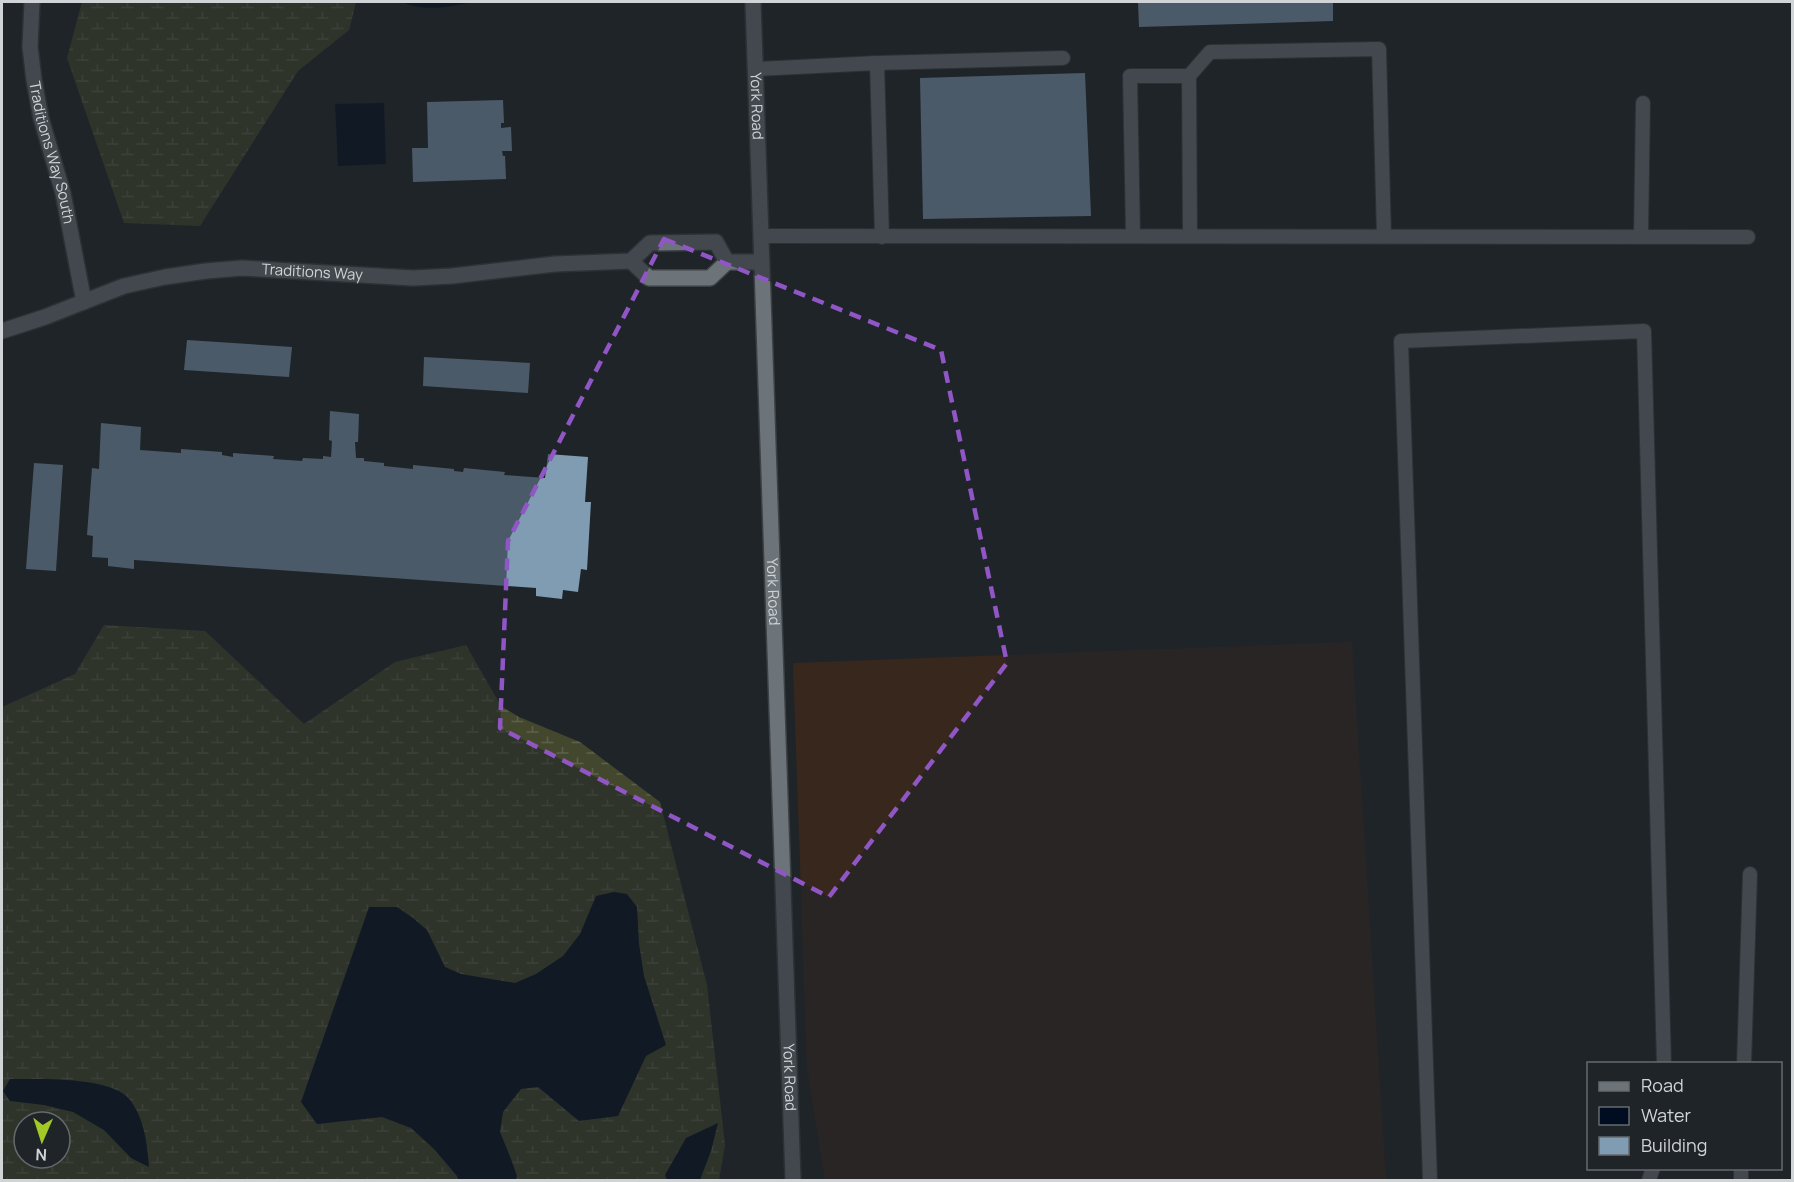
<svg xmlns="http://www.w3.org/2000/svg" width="1794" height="1182" viewBox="0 0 1794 1182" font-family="Manrope,sans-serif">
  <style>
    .commercial { fill: #37271d }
    .wetland { fill: url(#wetland-marsh); fill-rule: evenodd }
    .water { fill: #000d20 }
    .building { fill: #7f9cb3 }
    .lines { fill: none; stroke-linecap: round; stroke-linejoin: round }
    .lane-casing { stroke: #3c4145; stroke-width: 16 }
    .street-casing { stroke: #3c4145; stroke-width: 18 }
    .secondary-casing { stroke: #3c4145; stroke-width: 18 }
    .lane { stroke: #6d7479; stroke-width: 14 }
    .street { stroke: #6d7479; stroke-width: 15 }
    .secondary { stroke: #6d7479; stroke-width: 15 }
    .marked { fill: none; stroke: #9056c5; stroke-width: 4.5; stroke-dasharray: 12 8; stroke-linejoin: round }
    .labels { text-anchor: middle; stroke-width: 6; stroke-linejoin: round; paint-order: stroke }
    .street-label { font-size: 15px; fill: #d0d4d7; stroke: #1f2429 }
  </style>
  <defs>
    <pattern id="wetland-marsh" width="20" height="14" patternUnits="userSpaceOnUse" patternTransform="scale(1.5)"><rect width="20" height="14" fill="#43472d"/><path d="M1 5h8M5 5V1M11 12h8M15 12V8" fill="none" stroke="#5d614b"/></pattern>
  </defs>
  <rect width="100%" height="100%" fill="#1f2429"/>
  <path class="commercial" d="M 1352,642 L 1386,1180 L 825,1180 L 807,1068 L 793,663 Z"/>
  <g class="wetland">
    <path d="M 82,2 L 356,2 L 349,30 L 298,71 L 200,226 L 124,223 L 67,58 Z"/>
    <path d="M 104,625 L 205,631 L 304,724 L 395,662 L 466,645 L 501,706 L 519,717 L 580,742 L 660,802 L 707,985 L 725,1145 L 719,1180 L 2,1180 L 2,707 L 75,674 ZM 24,1122 L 60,1122 L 60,1158 L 24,1158 Z"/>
  </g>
  <g class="water">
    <path d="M 402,2 L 473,2 C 451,7 424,12 402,2 Z"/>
    <path d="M 384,103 L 386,164 L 338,166 L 335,104 Z"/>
    <path d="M 614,892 L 627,894 L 637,907 L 639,944 L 644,976 L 666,1045 L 646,1056 L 618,1116 L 579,1121 L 538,1087 L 521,1089 L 503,1112 L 500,1132 L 511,1159 L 517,1176 L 516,1180 L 458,1180 L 457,1176 L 434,1149 L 411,1128 L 382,1117 L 317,1124 L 301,1102 L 369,907 L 397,907 L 413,918 L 427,930 L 445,967 L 461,974 L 515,983 L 536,974 L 563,956 L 580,934 L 596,896 Z"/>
    <path d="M 10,1079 C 38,1079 113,1076 130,1100 C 145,1120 147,1144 149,1167 L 131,1158 L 104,1130 L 73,1112 L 44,1105 L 10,1101 L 3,1091 Z"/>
    <path d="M 718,1123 L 711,1151 L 700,1180 L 667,1180 L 665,1175 L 686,1138 Z"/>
  </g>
  <g class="building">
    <path d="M 1138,2 L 1333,2 L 1333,21 L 1139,27 Z"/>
    <path d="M 1085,73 L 1091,216 L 923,219 L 920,78 Z"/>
    <path d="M 503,100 L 504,123 L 501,123 L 501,128 L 511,127 L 512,151 L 502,151 L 503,156 L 505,156 L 506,179 L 413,182 L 412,148 L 428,148 L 427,102 Z"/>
    <path d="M 187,340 L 292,347 L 289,377 L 184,370 Z"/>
    <path d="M 424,357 L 530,363 L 528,393 L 423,386 Z"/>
    <path d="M 330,411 L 359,414 L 358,442 L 355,442 L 356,458 L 364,458 L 364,461 L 384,463 L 384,466 L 413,469 L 413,465 L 454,469 L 454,471 L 463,472 L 464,468 L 505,472 L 504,475 L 545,478 L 548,454 L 588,457 L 585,502 L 591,502 L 587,570 L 581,569 L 578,592 L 563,590 L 562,599 L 536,596 L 536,588 L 134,560 L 134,569 L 108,566 L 108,558 L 92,557 L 93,536 L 87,535 L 92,468 L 99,469 L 101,423 L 141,427 L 140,450 L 181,453 L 181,449 L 222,452 L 222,455 L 233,457 L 233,453 L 274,456 L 273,459 L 302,461 L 303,458 L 323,459 L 323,456 L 331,457 L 332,441 L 329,440 Z"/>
    <path d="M 34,463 L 63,465 L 56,571 L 26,569 Z"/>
  </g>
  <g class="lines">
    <defs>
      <g id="lane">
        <path d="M 877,63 L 1063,58"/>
        <path d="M 755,69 L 877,63 L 882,237"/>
        <path d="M 1133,235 L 1130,76 L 1189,76"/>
        <path d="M 761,236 L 1748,237"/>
        <path d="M 1190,236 L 1189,76 L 1210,52 L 1379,49 L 1384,236"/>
        <path d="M 1641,236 L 1643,103"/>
        <path d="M 1744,1064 L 1750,874"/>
        <path d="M 1430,1180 L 1401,341 L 1644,331 L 1664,1064"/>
        <path d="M 1649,1180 L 1653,1168"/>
        <path d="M 1741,1180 L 1741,1168"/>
      </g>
      <g id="street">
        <path id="s1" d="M 32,2 L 30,47 L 34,80 L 41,118 L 63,193 L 84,302"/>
        <path d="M 727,262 L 761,262"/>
        <path id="s2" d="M 2,331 L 45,317 L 124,286 L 165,277 L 206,271 L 242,268 L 413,278 L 452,276 L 555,264 L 631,261 L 650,243 L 716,242 L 727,262 L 710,278 L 649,278 L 631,261"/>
      </g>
      <g id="secondary">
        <path id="s3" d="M 753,2 L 793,1180"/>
      </g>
    </defs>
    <use href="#lane" class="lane-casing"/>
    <use href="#street" class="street-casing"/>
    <use href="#secondary" class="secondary-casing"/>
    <use href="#lane" class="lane"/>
    <use href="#street" class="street"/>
    <use href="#secondary" class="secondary"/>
  </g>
  <path d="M0 0H1794V1182H0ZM 664,239 L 941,350 L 1007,663 L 829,897 L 500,728 L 508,541 Z" fill="#1f2429" fill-opacity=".55" fill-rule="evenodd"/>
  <path class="marked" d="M 664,239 L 941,350 L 1007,663 L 829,897 L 500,728 L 508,541 Z"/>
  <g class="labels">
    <g class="street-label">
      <text dy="5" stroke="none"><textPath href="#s3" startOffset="104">York Road</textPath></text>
      <text dy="5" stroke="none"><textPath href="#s1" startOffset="153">Traditions Way South</textPath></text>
      <text dy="5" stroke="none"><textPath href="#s2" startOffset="320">Traditions Way</textPath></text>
      <text dy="5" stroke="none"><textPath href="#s3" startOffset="590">York Road</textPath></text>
      <text dy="5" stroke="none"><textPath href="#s3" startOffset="1076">York Road</textPath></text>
    </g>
  </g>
  <rect width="1794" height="1182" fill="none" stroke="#d0d4d7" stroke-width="6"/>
  <rect x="1587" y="1062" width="195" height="108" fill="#1f2429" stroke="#666a6f" stroke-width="1.5"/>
  <rect x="1599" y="1082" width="30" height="9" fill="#6d7479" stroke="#666a6f" stroke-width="1.5"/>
  <text x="1641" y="1092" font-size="18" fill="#d0d4d7">Road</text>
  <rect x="1599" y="1107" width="30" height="18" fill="#000d20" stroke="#666a6f" stroke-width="1.5"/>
  <text x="1641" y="1122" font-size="18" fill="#d0d4d7">Water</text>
  <rect x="1599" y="1137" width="30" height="18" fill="#7f9cb3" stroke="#666a6f" stroke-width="1.5"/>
  <text x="1641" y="1152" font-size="18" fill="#d0d4d7">Building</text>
  <g transform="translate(42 1140) rotate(183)"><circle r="28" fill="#1f2429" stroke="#666a6f" stroke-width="1.5"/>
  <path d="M0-4.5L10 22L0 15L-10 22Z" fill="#a3c927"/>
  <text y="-9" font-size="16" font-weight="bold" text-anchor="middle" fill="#d0d4d7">N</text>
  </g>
</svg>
